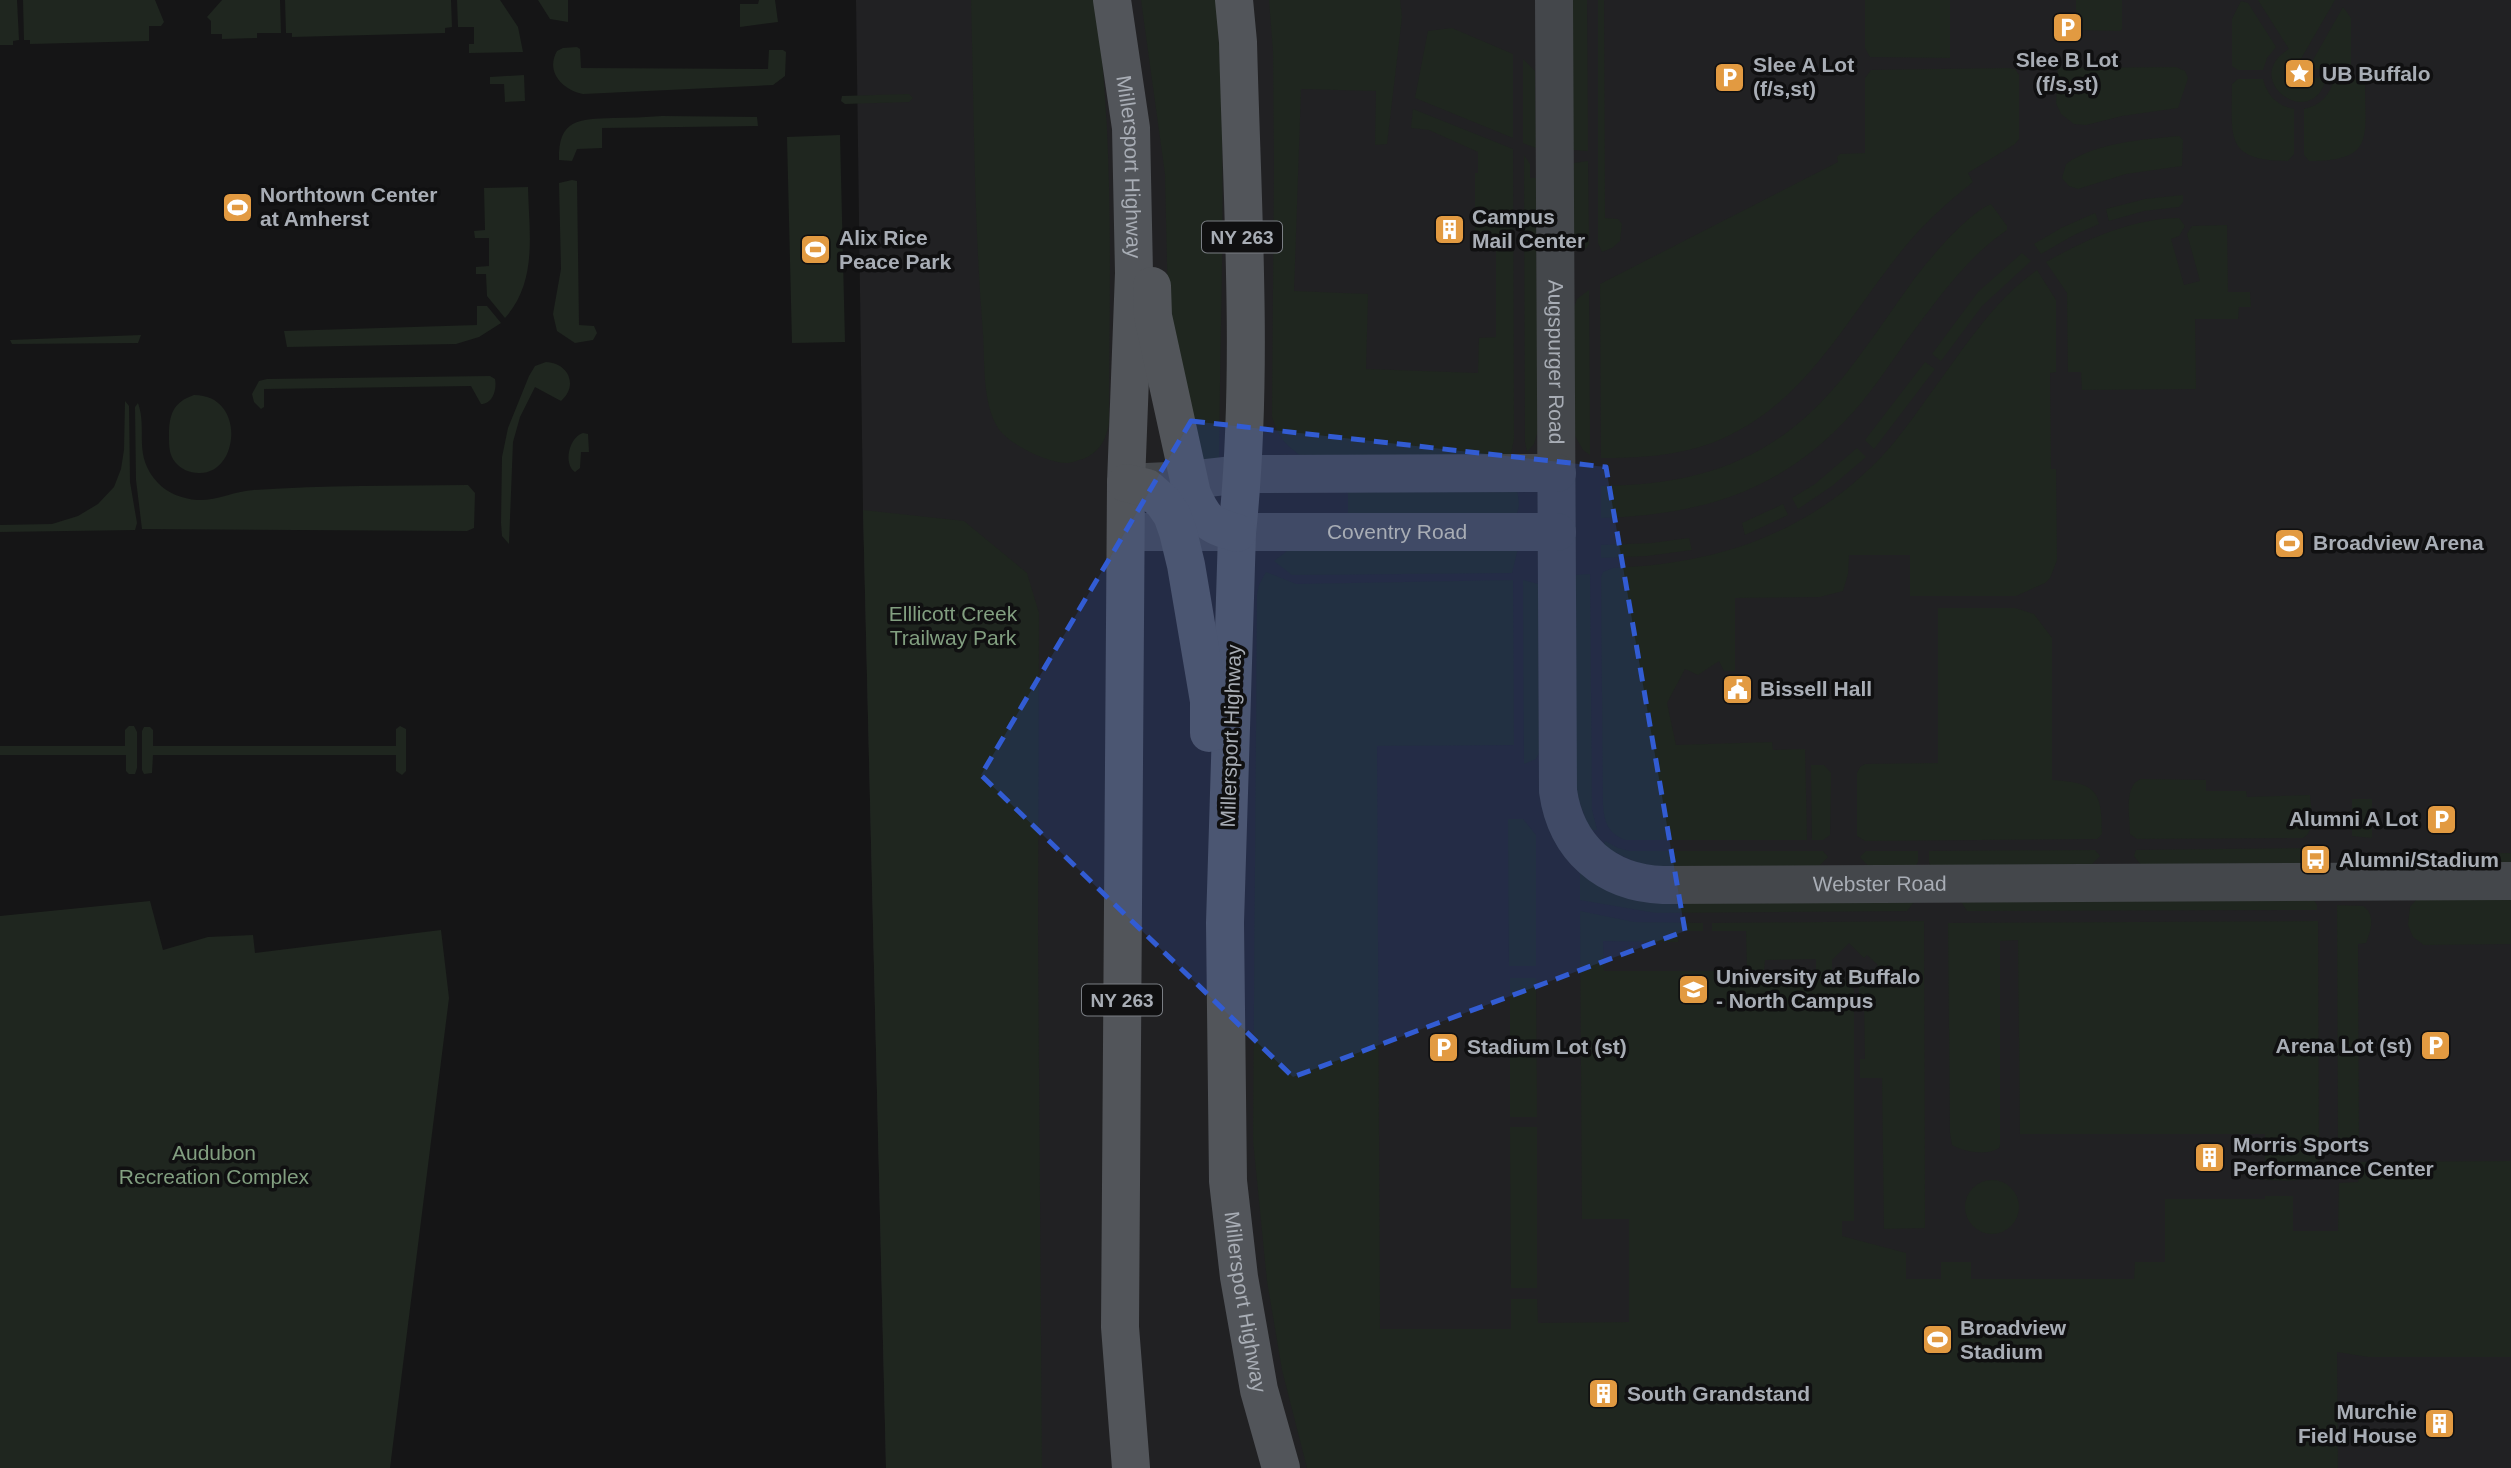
<svg xmlns="http://www.w3.org/2000/svg" width="2511" height="1468" viewBox="0 0 2511 1468" font-family="Helvetica,sans-serif">
  <style>
    .built { fill: #212123 }
    .green { fill: #1f261f; fill-rule: evenodd }
    .lines { fill: none; stroke-linecap: round; stroke-linejoin: round }
    .secondary { stroke: #44474b; stroke-width: 38 }
    .primary { stroke: #52555a; stroke-width: 38 }
    .marked { fill: #325cd3; fill-opacity: 0.2; stroke: #325cd3; stroke-width: 5; stroke-dasharray: 14 9; stroke-linejoin: round }
    .labels { text-anchor: middle; stroke-width: 7; stroke-linejoin: round; paint-order: stroke }
    .shield { fill: #101011; stroke: #7a7e84; stroke-width: 2 }
    .shield-label { font-size: 19px; font-weight: bold; fill: #a8adb5 }
    .poi-label { font-size: 21px; font-weight: bold; fill: #a8adb5; stroke: #101011; text-anchor: start }
    .street-label { font-size: 21px; fill: #a8adb5; stroke: #101011 }
    .park-label { font-size: 21px; fill: #829f80; stroke: #101011 }
  </style>
  <rect width="100%" height="100%" fill="#151516"/>
  <path class="built" d="M 856,0 L 2511,0 L 2511,1468 L 886,1468 L 863,509 Z"/>
  <g class="green">
    <path d="M 0,0 L 17,0 L 19,40 L 13,41 L 13,45 L 0,45 Z"/>
    <path d="M 23,0 L 155,0 L 164,22 L 161,26 L 149,26 L 149,41 L 30,44 L 30,40 L 24,40 Z"/>
    <path d="M 222,0 L 280,0 L 281,33 L 257,33 L 257,38 L 222,39 L 222,34 L 211,34 L 211,21 L 207,17 Z"/>
    <path d="M 285,0 L 451,0 L 452,27 L 445,28 L 445,33 L 292,37 L 292,33 L 286,33 Z"/>
    <path d="M 457,0 L 500,0 L 518,27 L 523,52 L 469,53 L 469,44 L 474,44 L 474,27 L 458,27 Z"/>
    <path d="M 538,0 L 568,0 L 568,22 L 550,19 Z"/>
    <path d="M 759,0 L 775,0 L 778,22 L 740,27 L 740,4 L 758,4 Z"/>
    <path d="M 971,0 L 1095,0 C 1115,140 1109,281 1109,423 C 1106,440 1100,452 1083,459 C 1078,460 1072,463 1068,463 C 1049,464 1008,444 998,428 C 982,402 985,363 983,334 C 974,223 974,111 971,0 Z"/>
    <path d="M 1141,0 L 1216,0 C 1228,153 1220,308 1219,461 L 1195,468 L 1168,306 L 1165,174 Z"/>
    <path d="M 1269,0 L 1400,0 L 1402,17 L 1387,144 L 1375,145 L 1376,91 L 1301,89 L 1294,291 L 1368,294 L 1366,369 L 1478,373 L 1479,338 L 1496,337 L 1496,246 L 1475,246 L 1475,173 L 1478,173 L 1478,152 L 1429,130 L 1411,128 L 1413,109 L 1513,149 L 1514,439 L 1510,459 L 1303,457 C 1286,446 1277,436 1272,416 L 1274,164 L 1273,51 Z"/>
    <path d="M 1572,0 L 1587,0 L 1588,151 L 1573,150 Z"/>
    <path d="M 1598,0 L 1604,0 L 1605,218 L 1618,219 L 1622,224 L 1620,241 L 1612,248 L 1602,252 L 1598,243 Z"/>
    <path d="M 1865,0 L 1950,0 L 1950,58 L 1870,57 L 1865,48 Z"/>
    <path d="M 2076,0 L 2122,0 L 2122,29 L 2120,31 L 2076,30 Z"/>
    <path d="M 2258,0 L 2335,0 L 2298,64 L 2292,66 L 2289,71 L 2290,79 L 2296,83 L 2302,83 L 2308,78 L 2326,78 C 2313,133 2238,80 2289,49 Z"/>
    <path d="M 2241,1 L 2248,3 L 2276,47 L 2267,58 L 2263,70 L 2238,70 L 2232,66 L 2232,19 Z"/>
    <path d="M 2343,7 L 2351,18 L 2351,69 L 2308,69 Z"/>
    <path d="M 1452,28 L 1513,54 L 1513,138 L 1415,98 L 1428,31 Z"/>
    <path d="M 577,47 L 580,49 L 581,68 L 768,69 L 769,50 L 783,50 L 786,52 L 785,76 L 773,85 L 583,94 C 563,90 545,72 557,51 L 563,48 Z"/>
    <path d="M 1523,59 L 1535,71 L 1536,148 L 1523,143 Z"/>
    <path d="M 2176,67 L 2185,71 L 2188,78 L 2178,108 L 2122,116 L 2086,125 L 2074,124 L 2061,114 L 2056,103 L 2058,68 Z"/>
    <path d="M 2009,68 L 2015,69 L 2019,75 L 2019,139 L 2015,144 L 1968,173 L 1973,182 C 1948,202 1924,223 1904,248 C 1844,321 1805,407 1712,443 C 1676,456 1639,458 1601,458 L 1600,284 L 1838,162 L 1837,157 L 1840,154 L 1865,153 L 1865,78 L 1871,70 Z"/>
    <path d="M 524,75 L 525,101 L 505,102 L 504,84 L 490,84 L 490,77 Z"/>
    <path d="M 2238,79 L 2263,79 C 2267,95 2277,106 2294,109 L 2294,154 L 2288,161 C 2224,161 2232,137 2232,84 Z"/>
    <path d="M 2334,79 L 2359,79 L 2365,84 C 2365,138 2375,161 2309,161 L 2304,155 L 2304,109 C 2321,105 2330,95 2334,79 Z"/>
    <path d="M 909,94 L 913,98 L 909,102 L 845,104 L 841,101 L 842,96 Z"/>
    <path d="M 662,116 L 757,117 L 758,126 L 602,128 L 602,148 L 577,149 L 572,161 L 559,160 C 558,119 579,119 613,118 C 629,118 646,117 662,116 Z"/>
    <path d="M 840,135 L 845,342 L 792,343 L 787,137 Z"/>
    <path d="M 2179,136 L 2183,140 L 2182,166 L 2126,174 L 2078,189 L 2069,186 L 2062,178 L 2066,164 C 2093,143 2146,139 2179,136 Z"/>
    <path d="M 1524,155 L 1530,164 L 1530,178 L 1536,178 L 1538,431 L 1534,444 L 1527,452 L 1525,442 Z"/>
    <path d="M 1588,161 L 1589,244 L 1586,249 L 1574,236 L 1573,163 Z"/>
    <path d="M 572,180 L 577,181 L 579,325 L 594,326 L 597,333 L 593,340 L 575,343 L 557,331 L 553,314 L 561,269 L 559,183 Z"/>
    <path d="M 528,187 C 529,233 538,281 505,318 L 487,296 L 486,274 L 476,274 L 476,267 L 489,266 L 489,238 L 475,238 L 474,231 L 485,230 L 484,188 Z"/>
    <path d="M 2183,195 L 2183,202 L 2179,207 L 2144,211 L 2109,221 L 2106,209 L 2145,199 Z"/>
    <path d="M 1991,204 L 2007,226 L 2007,230 C 1966,258 1937,300 1907,340 C 1888,367 1869,396 1846,420 C 1777,493 1698,515 1601,518 L 1601,486 C 1701,485 1775,460 1840,381 C 1866,349 1888,315 1912,282 C 1928,260 1967,214 1991,204 Z"/>
    <path d="M 2095,213 L 2099,224 L 2074,235 L 2041,254 L 2034,244 L 2061,228 Z"/>
    <path d="M 2179,218 L 2185,226 L 2179,236 L 2171,239 L 2184,285 L 2200,281 L 2187,234 L 2192,226 L 2227,225 L 2228,292 L 2250,292 L 2251,307 L 2239,307 L 2238,319 L 2195,319 L 2196,389 L 2082,390 L 2081,372 L 2068,372 L 2067,293 L 2046,262 C 2087,239 2131,219 2179,218 Z"/>
    <path d="M 2022,253 L 2031,261 L 1982,306 L 1941,361 L 1932,354 L 1978,292 Z"/>
    <path d="M 2037,270 L 2056,300 L 2056,372 L 2050,373 L 2051,469 L 2056,469 L 2057,560 L 2050,578 L 2045,583 L 2016,596 L 1910,596 L 1910,555 L 1849,555 L 1848,574 L 1843,591 L 1820,597 L 1735,598 L 1735,671 L 1724,671 L 1719,661 L 1698,675 L 1685,669 L 1667,703 L 1676,745 L 1772,742 L 1773,750 L 1805,749 L 1807,840 L 1626,840 C 1609,835 1604,822 1603,805 L 1601,577 L 1603,572 L 1613,568 C 1719,564 1810,533 1884,454 C 1902,434 1917,412 1933,390 C 1964,348 1993,301 2037,270 Z"/>
    <path d="M 1589,290 L 1590,455 L 1583,450 L 1575,436 L 1573,311 L 1577,299 Z"/>
    <path d="M 477,306 L 487,306 L 501,323 L 479,337 L 456,344 L 287,347 L 284,331 L 477,325 Z"/>
    <path d="M 141,335 L 138,343 L 12,344 L 10,340 Z"/>
    <path d="M 546,362 C 568,363 579,385 561,401 L 535,387 L 520,417 L 513,442 L 509,544 L 502,536 L 501,523 L 502,457 L 508,428 L 529,376 L 535,366 Z"/>
    <path d="M 1925,362 L 1935,369 L 1874,449 L 1865,440 Z"/>
    <path d="M 490,376 L 495,379 C 497,389 493,404 481,404 L 471,386 L 264,389 L 264,407 L 261,409 L 254,402 L 252,394 L 259,381 L 267,379 Z"/>
    <path d="M 194,395 C 246,395 240,474 199,473 C 189,473 181,469 175,462 C 169,454 169,446 169,436 C 169,415 173,402 194,395 Z"/>
    <path d="M 125,401 L 129,406 L 130,482 L 137,523 L 135,530 L 0,532 L 0,525 L 52,524 L 78,516 L 98,504 L 114,487 L 121,469 L 124,450 Z"/>
    <path d="M 138,403 C 148,431 132,455 158,483 C 167,493 183,499 197,500 C 216,501 235,491 254,490 C 325,485 397,486 468,485 L 475,493 L 474,528 L 467,531 L 142,529 L 136,480 L 135,407 Z"/>
    <path d="M 583,433 L 588,434 L 589,452 L 581,452 L 580,468 L 575,472 C 563,464 569,437 583,433 Z"/>
    <path d="M 1857,448 L 1866,457 L 1832,486 L 1798,509 L 1792,498 L 1815,484 Z"/>
    <path d="M 1517,487 L 1519,505 L 1516,518 L 1348,519 L 1348,488 Z"/>
    <path d="M 1783,504 L 1788,515 L 1745,535 L 1742,523 Z"/>
    <path d="M 863,510 L 964,521 L 1027,573 L 1039,613 L 1038,935 L 1042,1468 L 886,1468 Z"/>
    <path d="M 1689,538 L 1692,550 L 1647,556 L 1601,558 L 1601,545 L 1652,543 Z"/>
    <path d="M 1518,548 L 1512,573 L 1292,575 L 1274,561 L 1287,551 Z"/>
    <path d="M 1266,572 L 1296,584 L 1513,580 L 1514,745 L 1377,746 L 1380,1329 L 1511,1329 L 1511,1299 L 1537,1299 L 1538,1323 L 1629,1322 L 1629,1219 L 1582,1219 L 1580,911 L 1634,922 L 1703,923 L 1703,931 L 1679,931 L 1678,942 L 1603,941 L 1604,971 L 1747,971 L 1746,931 L 1712,931 L 1712,923 L 1924,921 L 1925,1228 L 1884,1229 L 1882,1078 L 1860,1078 L 1860,1059 L 1865,1059 L 1864,996 L 1859,996 L 1859,985 L 1878,965 L 1867,955 L 1864,958 L 1849,943 L 1832,960 L 1832,970 L 1836,970 L 1854,990 L 1854,1221 L 1842,1221 L 1842,1236 L 1906,1253 L 1906,1279 L 1941,1279 L 1941,1262 L 1971,1262 L 1971,1279 L 2134,1279 L 2135,1262 L 2165,1262 L 2165,1199 L 2265,1199 L 2265,1196 L 2293,1196 L 2293,1231 L 2338,1231 L 2339,1183 L 2358,1182 L 2359,1162 L 2511,1161 L 2511,1357 L 2368,1357 L 2337,1352 L 2338,1468 L 1307,1468 L 1282,1370 L 1267,1281 L 1253,1140 L 1257,594 L 1259,585 ZM 1816,959 L 1816,971 L 1764,970 L 1765,960 Z"/>
    <path d="M 1590,574 L 1592,810 L 1597,830 L 1590,830 L 1576,793 L 1575,575 Z"/>
    <path d="M 1523,580 L 1538,584 L 1539,753 L 1536,759 L 1524,764 Z"/>
    <path d="M 1938,608 L 2015,608 L 2034,614 L 2052,638 L 2052,780 C 2096,783 2102,790 2102,834 L 2097,839 L 1865,841 L 1857,836 L 1857,773 L 1860,767 L 1865,764 L 1938,763 Z"/>
    <path d="M 129,726 L 134,726 L 137,732 L 137,768 L 135,774 L 129,774 L 126,771 L 126,755 L 0,755 L 0,746 L 125,746 L 125,730 Z"/>
    <path d="M 400,726 L 406,729 L 406,771 L 402,775 L 396,771 L 396,755 L 153,755 L 152,773 L 144,774 L 142,770 L 142,731 L 144,727 L 150,727 L 153,730 L 153,746 L 396,746 L 396,729 Z"/>
    <path d="M 1811,765 L 1824,765 L 1831,773 L 1830,835 L 1823,840 L 1812,840 Z"/>
    <path d="M 2141,779 L 2206,780 L 2206,791 L 2246,791 L 2247,797 L 2310,795 C 2311,809 2316,831 2303,838 L 2137,839 L 2130,834 C 2130,818 2123,785 2141,779 Z"/>
    <path d="M 2352,799 L 2372,799 L 2372,838 L 2352,836 Z"/>
    <path d="M 1508,819 L 1523,819 L 1536,835 L 1536,966 L 1509,966 Z"/>
    <path d="M 1605,841 L 1618,848 L 1629,851 L 1823,851 L 1828,857 L 1816,869 L 1656,871 L 1603,847 Z"/>
    <path d="M 2310,848 L 2311,868 L 2141,865 L 2134,856 L 2136,850 Z"/>
    <path d="M 2095,850 L 2100,856 L 2089,867 L 1933,871 L 1929,862 L 1929,851 Z"/>
    <path d="M 1866,851 L 1918,851 L 1918,862 L 1913,870 L 1869,867 L 1860,857 Z"/>
    <path d="M 2511,853 L 2511,867 L 2408,864 L 2403,854 Z"/>
    <path d="M 1580,870 L 1914,902 L 1907,911 L 1656,913 L 1580,900 Z"/>
    <path d="M 2511,894 L 2511,944 L 2424,945 L 2413,937 L 2408,925 L 2410,907 L 2416,900 Z"/>
    <path d="M 2311,895 L 2317,905 L 2317,910 L 1967,911 L 1960,900 Z"/>
    <path d="M 150,901 L 163,950 L 208,937 L 253,935 L 255,953 L 441,930 L 449,998 L 390,1468 L 0,1468 L 0,916 Z"/>
    <path d="M 2337,905 L 2363,906 C 2376,914 2371,931 2366,943 L 2358,944 L 2359,1145 L 2355,1154 L 2346,1156 L 2340,1154 L 2338,1149 Z"/>
    <path d="M 2318,921 L 2319,1170 C 2305,1184 2284,1180 2265,1180 L 2265,1134 L 2020,1134 L 2018,940 L 2000,941 L 2000,1144 L 1999,1148 C 1987,1156 1964,1152 1952,1145 L 1950,1133 L 1948,923 Z"/>
    <path d="M 1510,978 L 1536,978 L 1537,1117 L 1510,1117 Z"/>
    <path d="M 1510,1127 L 1537,1127 L 1537,1288 L 1511,1288 Z"/>
    <circle cx="1992" cy="1207" r="27"/>
  </g>
  <g class="lines">
    <g class="secondary">
      <path id="s1" d="M 1554,0 L 1558,791 C 1566,848 1606,883 1663,885 L 2511,881"/>
      <path d="M 1126,483 L 1189,480 L 1243,474 L 1557,473"/>
      <path id="s2" d="M 1127,532 L 1557,532"/>
    </g>
    <g class="primary">
      <path id="s3" d="M 1112,0 L 1131,128 L 1134,273 L 1126,483 L 1120,1327 L 1131,1468"/>
      <path id="s4" d="M 1234,0 L 1238,42 C 1242,205 1254,371 1237,533 L 1225,923 L 1228,1181 L 1239,1277 L 1259,1390 L 1281,1468"/>
      <path d="M 1152,286 L 1153,316 L 1192,494 C 1204,521 1209,525 1237,533"/>
      <path d="M 1126,483 L 1147,488 L 1163,502 L 1172,515 L 1178,532 L 1186,565 L 1209,701 L 1209,733"/>
    </g>
  </g>
  <path class="marked" d="M 1191,421 L 1606,467 L 1685,931 L 1293,1077 L 981,775 Z"/>
  <defs>
    <symbol id="parking-square" viewBox="-11 -11 22 22"><rect x="-9" y="-9" width="18" height="18" rx="4" fill="#e29a41" stroke="#101011"/><path d="M-3.5-5.5H1a3.5 3.5 0 0 1 0 7H-1V5.5H-3.5ZM-1-3.4V-.6H.8a1.4 1.4 0 0 0 0-2.8Z" fill="#fff"/></symbol>
    <symbol id="sight-square" viewBox="-11 -11 22 22"><rect x="-9" y="-9" width="18" height="18" rx="4" fill="#e29a41" stroke="#101011"/><path d="M0-6L1.8-2.2L6-1.7L2.9 1.2L3.7 5.4L0 3.3L-3.7 5.4L-2.9 1.2L-6-1.7L-1.8-2.2Z" fill="#fff"/></symbol>
    <symbol id="stadium-square" viewBox="-11 -11 22 22"><rect x="-9" y="-9" width="18" height="18" rx="4" fill="#e29a41" stroke="#101011"/><path d="M0-5a6.5 5 0 1 0 0 10a6.5 5 0 1 0 0-10ZM-3.5-1.8h7v3.6h-7Z" fill="#fff"/></symbol>
    <symbol id="building-square" viewBox="-11 -11 22 22"><rect x="-9" y="-9" width="18" height="18" rx="4" fill="#e29a41" stroke="#101011"/><path d="M-4-6H4V6H1V3H-1V6H-4ZM-2.5-4.3h1.7v1.8h-1.7ZM.8-4.3h1.7v1.8H.8ZM-2.5-1h1.7V.8h-1.7ZM.8-1h1.7V.8H.8Z" fill="#fff"/></symbol>
    <symbol id="civic-square" viewBox="-11 -11 22 22"><rect x="-9" y="-9" width="18" height="18" rx="4" fill="#e29a41" stroke="#101011"/><path d="M-.6-6.5H3V-4.5H.6V-3L4-1V1h2V6H-6V1h2V-1L-.6-3ZM-1.2 2.5V6h2.4V2.5Z" fill="#fff"/></symbol>
    <symbol id="bus-square" viewBox="-11 -11 22 22"><rect x="-9" y="-9" width="18" height="18" rx="4" fill="#e29a41" stroke="#101011"/><path d="M-5-6H5V4H4V6H2V4H-2V6H-4V4H-5ZM-3.5-4V0h7V-4ZM-3.5 1.2v1.5H-2V1.2ZM2 1.2v1.5H3.5V1.2Z" fill="#fff"/></symbol>
    <symbol id="university-square" viewBox="-11 -11 22 22"><rect x="-9" y="-9" width="18" height="18" rx="4" fill="#e29a41" stroke="#101011"/><path d="M0-5L7-2L0 1L-7-2ZM-4 1L0 2.5L4 1V4Q0 6-4 4Z" fill="#fff"/></symbol>
  </defs>
  <g fill-rule="evenodd">
    <use href="#parking-square" x="2050" y="10" width="35" height="35"/>
    <use href="#sight-square" x="2282" y="56" width="35" height="35"/>
    <use href="#parking-square" x="1712" y="60" width="35" height="35"/>
    <use href="#stadium-square" x="220" y="190" width="35" height="35"/>
    <use href="#building-square" x="1432" y="212" width="35" height="35"/>
    <use href="#stadium-square" x="798" y="232" width="35" height="35"/>
    <use href="#stadium-square" x="2272" y="526" width="35" height="35"/>
    <use href="#civic-square" x="1720" y="672" width="35" height="35"/>
    <use href="#parking-square" x="2424" y="802" width="35" height="35"/>
    <use href="#bus-square" x="2298" y="842" width="35" height="35"/>
    <use href="#university-square" x="1676" y="972" width="35" height="35"/>
    <use href="#parking-square" x="2418" y="1028" width="35" height="35"/>
    <use href="#parking-square" x="1426" y="1030" width="35" height="35"/>
    <use href="#building-square" x="2192" y="1140" width="35" height="35"/>
    <use href="#stadium-square" x="1920" y="1322" width="35" height="35"/>
    <use href="#building-square" x="1586" y="1376" width="35" height="35"/>
    <use href="#building-square" x="2422" y="1406" width="35" height="35"/>
  </g>
  <g class="labels">
    <g class="shield">
      <rect x="1202" y="221.5" width="80" height="31" rx="5"/>
      <rect x="1082" y="984.5" width="80" height="31" rx="5"/>
    </g>
    <g class="shield-label">
      <text x="1242" y="244">NY 263</text>
      <text x="1122" y="1007">NY 263</text>
    </g>
    <g class="poi-label">
      <text x="2067" y="67" text-anchor="middle">Slee B Lot<tspan x="2067" dy="24">(f/s,st)</tspan></text>
      <text x="1753" y="72">Slee A Lot<tspan x="1753" dy="24">(f/s,st)</tspan></text>
      <text x="2322" y="81">UB Buffalo</text>
      <text x="260" y="202">Northtown Center<tspan x="260" dy="24">at Amherst</tspan></text>
      <text x="1472" y="224">Campus<tspan x="1472" dy="24">Mail Center</tspan></text>
      <text x="839" y="245">Alix Rice<tspan x="839" dy="24">Peace Park</tspan></text>
      <text x="2313" y="550">Broadview Arena</text>
      <text x="1760" y="696">Bissell Hall</text>
      <text x="2418" y="826" text-anchor="end">Alumni A Lot</text>
      <text x="2339" y="867">Alumni/Stadium</text>
      <text x="1716" y="984">University at Buffalo<tspan x="1716" dy="24">- North Campus</tspan></text>
      <text x="2412" y="1053" text-anchor="end">Arena Lot (st)</text>
      <text x="1467" y="1054">Stadium Lot (st)</text>
      <text x="2233" y="1152">Morris Sports<tspan x="2233" dy="24">Performance Center</tspan></text>
      <text x="1960" y="1335">Broadview<tspan x="1960" dy="24">Stadium</tspan></text>
      <text x="1627" y="1401">South Grandstand</text>
      <text x="2417" y="1419" text-anchor="end">Murchie<tspan x="2417" dy="24">Field House</tspan></text>
    </g>
    <g class="street-label">
      <text dy="7" stroke="none"><textPath href="#s3" startOffset="168">Millersport Highway</textPath></text>
      <text dy="7" stroke="none"><textPath href="#s1" startOffset="362">Augspurger Road</textPath></text>
      <text dy="7" stroke="none"><textPath href="#s2" startOffset="270">Coventry Road</textPath></text>
      <text transform="translate(1231 736) rotate(-88)" y="7">Millersport Highway</text>
      <text dy="7" stroke="none"><textPath href="#s1" startOffset="1162">Webster Road</textPath></text>
      <text dy="7" stroke="none"><textPath href="#s4" startOffset="1304">Millersport Highway</textPath></text>
    </g>
    <g class="park-label">
      <text x="953" y="621">Elllicott Creek<tspan x="953" dy="24">Trailway Park</tspan></text>
      <text x="214" y="1160">Audubon<tspan x="214" dy="24">Recreation Complex</tspan></text>
    </g>
  </g>
</svg>
